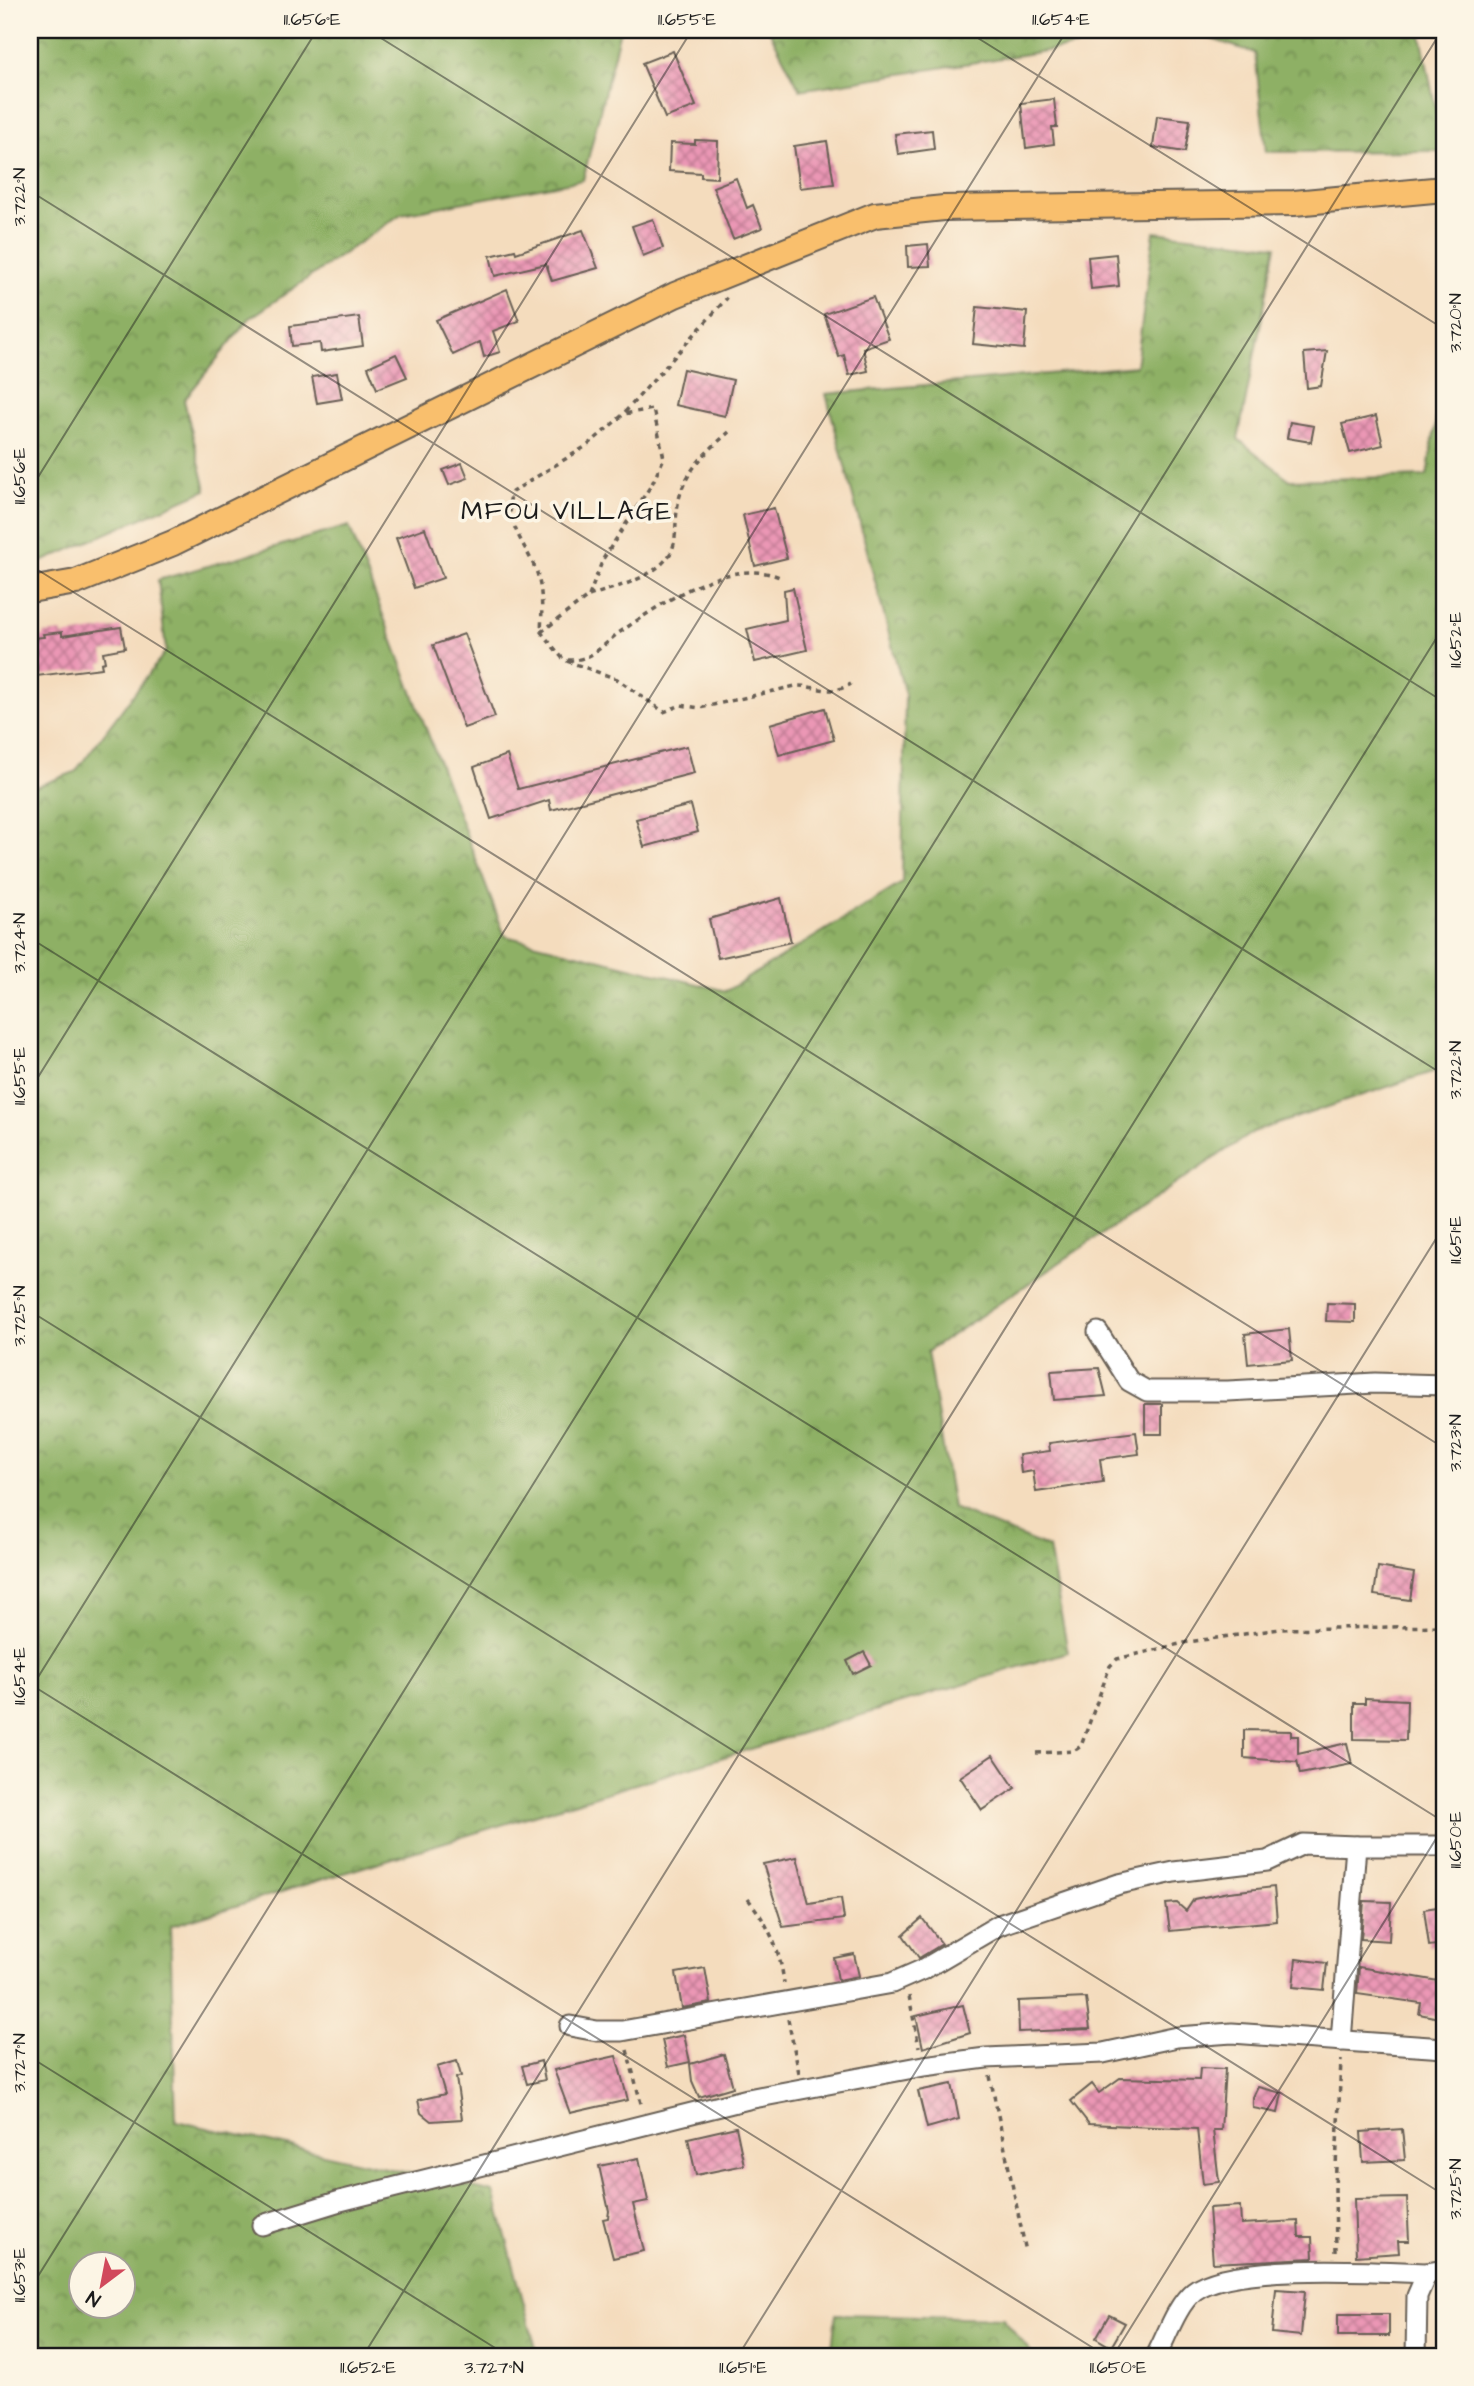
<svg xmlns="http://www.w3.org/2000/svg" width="1474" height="2386" viewBox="0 0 1474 2386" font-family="'Architects Daughter',sans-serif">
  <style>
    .forest { fill: url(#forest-crowns); stroke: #556640; stroke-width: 2; fill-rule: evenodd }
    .building { fill: url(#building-cross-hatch) }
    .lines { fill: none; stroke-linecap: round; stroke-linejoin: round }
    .minor-casing { stroke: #685f54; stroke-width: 23 }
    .major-casing { stroke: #685f54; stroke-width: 28 }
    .path { stroke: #685f54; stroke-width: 3.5; stroke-dasharray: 5 5; stroke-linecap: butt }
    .minor { stroke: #fff; stroke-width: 19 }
    .major { stroke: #f9bf6d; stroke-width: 24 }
    .ticks { fill: none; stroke: #1c1c1c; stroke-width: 2; stroke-opacity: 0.45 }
    .labels { text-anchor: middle; stroke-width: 7; stroke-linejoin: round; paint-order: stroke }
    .quarter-label { font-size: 26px; letter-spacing: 2px; fill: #1c1c1c; stroke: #fcf5e5 }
    .neatline { fill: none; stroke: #1c1c1c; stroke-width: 2.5 }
    .ticks-label { font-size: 18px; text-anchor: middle; fill: #1c1c1c }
  </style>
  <defs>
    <pattern id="forest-crowns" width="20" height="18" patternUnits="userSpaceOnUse" patternTransform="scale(1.75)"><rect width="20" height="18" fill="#8eb065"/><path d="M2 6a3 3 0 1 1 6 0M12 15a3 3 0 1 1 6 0" fill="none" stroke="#738e52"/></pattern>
    <pattern id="building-cross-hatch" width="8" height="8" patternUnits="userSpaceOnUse" patternTransform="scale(1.75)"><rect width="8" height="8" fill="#eb97b5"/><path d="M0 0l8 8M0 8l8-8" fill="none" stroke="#be7a92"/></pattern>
  </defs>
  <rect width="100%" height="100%" fill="#fcf5e5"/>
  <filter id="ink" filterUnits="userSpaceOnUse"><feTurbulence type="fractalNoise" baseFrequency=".0143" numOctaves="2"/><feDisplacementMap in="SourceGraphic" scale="14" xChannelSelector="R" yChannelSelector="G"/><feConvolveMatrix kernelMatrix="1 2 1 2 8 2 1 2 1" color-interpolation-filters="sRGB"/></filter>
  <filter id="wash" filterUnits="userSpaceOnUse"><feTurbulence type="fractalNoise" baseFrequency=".00686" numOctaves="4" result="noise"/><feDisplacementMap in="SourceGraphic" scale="28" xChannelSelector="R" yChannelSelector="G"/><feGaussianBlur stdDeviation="1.57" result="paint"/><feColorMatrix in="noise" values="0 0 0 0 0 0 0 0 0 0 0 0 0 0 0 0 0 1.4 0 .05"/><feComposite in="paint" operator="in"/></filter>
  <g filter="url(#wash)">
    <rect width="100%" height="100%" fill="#f4dcbd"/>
    <g class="forest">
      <path d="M 30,30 L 620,30 L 583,180 L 401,214 L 249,319 L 184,400 L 206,490 L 30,567 Z"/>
      <path d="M 769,30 L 1179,30 L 800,90 Z"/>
      <path d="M 1184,30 L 1420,30 L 1444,151 L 1266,152 L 1255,53 Z"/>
      <path d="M 1154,232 L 1276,246 L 1238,439 L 1290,480 L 1427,476 L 1444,373 L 1444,1068 L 1253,1132 L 927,1352 L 953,1508 L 1049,1548 L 1068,1652 L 170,1926 L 176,2121 L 494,2192 L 538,2356 L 30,2356 L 30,789 L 75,772 L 166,651 L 158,580 L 349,526 L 505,936 L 726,991 L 902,883 L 905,695 L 826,394 L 1136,366 ZM 80,2264 L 122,2264 L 122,2306 L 80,2306 Z"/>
      <path d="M 836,2314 L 1003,2318 L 1034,2356 L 831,2356 Z"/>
    </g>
    <g id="blocks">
      <g class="building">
        <path d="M 673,51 L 696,106 L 665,118 L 642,63 Z"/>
        <path d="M 1054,99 L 1057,127 L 1052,127 L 1054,144 L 1026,148 L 1021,103 Z"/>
        <path d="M 1157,116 L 1190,120 L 1185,152 L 1153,147 Z"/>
        <path d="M 932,130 L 934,149 L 898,154 L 895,134 Z"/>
        <path d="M 695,140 L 718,141 L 717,178 L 701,177 L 701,173 L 669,171 L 670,143 L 695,144 Z"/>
        <path d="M 827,141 L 834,184 L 800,188 L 794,146 Z"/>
        <path d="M 736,178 L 747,208 L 753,205 L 762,228 L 733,239 L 713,187 Z"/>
        <path d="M 653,219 L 663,248 L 643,256 L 632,226 Z"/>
        <path d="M 583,230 L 598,268 L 552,281 L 546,264 L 495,276 L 490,256 L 515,250 L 516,253 Z"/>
        <path d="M 928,244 L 930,266 L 908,267 L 907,246 Z"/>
        <path d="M 1116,254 L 1119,286 L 1091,289 L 1088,257 Z"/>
        <path d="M 507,289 L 519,321 L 493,331 L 500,352 L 484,357 L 480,342 L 453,355 L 436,320 Z"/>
        <path d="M 873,297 L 889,339 L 863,348 L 868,371 L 849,375 L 844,355 L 839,357 L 824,314 Z"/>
        <path d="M 977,307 L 1027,312 L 1024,349 L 973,344 Z"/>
        <path d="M 359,317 L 363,346 L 321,352 L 320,343 L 292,346 L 290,326 Z"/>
        <path d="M 1327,351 L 1321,386 L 1307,388 L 1304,353 Z"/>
        <path d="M 396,354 L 407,377 L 377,389 L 368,367 Z"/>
        <path d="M 683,369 L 733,380 L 725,416 L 675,405 Z"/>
        <path d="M 337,373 L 342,399 L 317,403 L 312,377 Z"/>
        <path d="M 1376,416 L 1383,445 L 1350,453 L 1342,424 Z"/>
        <path d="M 1290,422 L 1314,426 L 1311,442 L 1287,438 Z"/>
        <path d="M 462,463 L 468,478 L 449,485 L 443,470 Z"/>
        <path d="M 774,508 L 787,558 L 755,566 L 743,515 Z"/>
        <path d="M 425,528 L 443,578 L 414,588 L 396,538 Z"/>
        <path d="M 793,588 L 807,650 L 755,662 L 747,629 L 786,620 L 784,590 Z"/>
        <path d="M 121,627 L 125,648 L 103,652 L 105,662 L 101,663 L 102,668 L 37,676 L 34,638 L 44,637 L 43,634 L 62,632 L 62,636 Z"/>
        <path d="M 464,634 L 495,717 L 464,728 L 433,645 Z"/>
        <path d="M 825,708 L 834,740 L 779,755 L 770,724 Z"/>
        <path d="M 687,746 L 694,773 L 551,810 L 549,800 L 491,819 L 474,767 L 507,755 L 518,789 Z"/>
        <path d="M 691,805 L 698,832 L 644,847 L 636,819 Z"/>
        <path d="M 781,898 L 791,942 L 718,958 L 709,919 Z"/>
        <path d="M 1327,1303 L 1355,1304 L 1355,1322 L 1326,1321 Z"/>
        <path d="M 1289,1329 L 1292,1360 L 1248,1364 L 1245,1334 Z"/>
        <path d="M 1099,1368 L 1106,1396 L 1054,1400 L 1051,1371 Z"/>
        <rect x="1145" y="1404" width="17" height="30"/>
        <path d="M 1136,1432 L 1139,1454 L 1100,1459 L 1103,1482 L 1036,1492 L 1033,1471 L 1021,1473 L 1019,1455 L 1050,1451 L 1049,1443 Z"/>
        <path d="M 1378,1567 L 1414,1573 L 1410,1600 L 1374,1595 Z"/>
        <path d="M 864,1652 L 871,1665 L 853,1674 L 847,1661 Z"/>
        <path d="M 1365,1698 L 1407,1700 L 1406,1740 L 1354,1739 L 1354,1703 L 1365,1703 Z"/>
        <path d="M 1244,1730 L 1291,1731 L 1291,1736 L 1298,1736 L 1298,1754 L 1347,1743 L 1352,1764 L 1300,1774 L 1297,1760 L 1297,1762 L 1244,1758 Z"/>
        <path d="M 993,1755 L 1015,1788 L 982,1810 L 960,1777 Z"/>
        <path d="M 797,1857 L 809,1903 L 841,1898 L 844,1919 L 783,1927 L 763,1864 Z"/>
        <path d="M 1274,1887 L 1277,1921 L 1170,1931 L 1166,1904 L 1177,1903 L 1186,1911 L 1194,1899 L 1229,1892 Z"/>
        <path d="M 1364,1901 L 1391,1902 L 1389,1941 L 1361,1939 Z"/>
        <path d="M 1444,1906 L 1444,1944 L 1429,1946 L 1424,1909 Z"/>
        <path d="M 922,1918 L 942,1944 L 919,1958 L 903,1935 Z"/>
        <path d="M 854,1954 L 859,1976 L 838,1980 L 834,1958 Z"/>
        <path d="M 1296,1959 L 1327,1963 L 1324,1990 L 1293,1987 Z"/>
        <path d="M 1359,1967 L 1444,1982 L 1444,2019 L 1419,2014 L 1421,2003 L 1357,1994 Z"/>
        <path d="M 705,1968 L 711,2003 L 682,2008 L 676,1973 Z"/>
        <path d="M 1086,1998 L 1090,2029 L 1019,2032 L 1018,2001 Z"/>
        <path d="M 963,2005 L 970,2033 L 923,2048 L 916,2016 Z"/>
        <path d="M 684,2035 L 690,2062 L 668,2067 L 662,2040 Z"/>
        <path d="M 724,2054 L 733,2087 L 699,2097 L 692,2081 L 690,2064 Z"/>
        <path d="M 616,2056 L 628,2100 L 570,2113 L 554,2070 Z"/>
        <path d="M 457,2061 L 461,2076 L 456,2078 L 462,2119 L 431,2121 L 421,2113 L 418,2100 L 445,2094 L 437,2067 Z"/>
        <path d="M 541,2061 L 545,2080 L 527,2084 L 522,2066 Z"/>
        <path d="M 1200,2068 L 1225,2069 L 1221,2130 L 1213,2130 L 1219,2182 L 1203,2184 L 1197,2129 L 1089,2124 L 1071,2101 L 1092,2084 L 1099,2093 L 1120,2078 L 1199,2080 Z"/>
        <path d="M 952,2084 L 959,2119 L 927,2128 L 918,2091 Z"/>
        <path d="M 1258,2087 L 1282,2093 L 1278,2113 L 1253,2108 L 1253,2097 Z"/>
        <path d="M 736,2127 L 744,2165 L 696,2175 L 688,2138 Z"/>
        <path d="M 1402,2129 L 1405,2160 L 1363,2162 L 1361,2132 Z"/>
        <path d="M 639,2158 L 648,2201 L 633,2204 L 644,2251 L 613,2258 L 603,2219 L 608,2218 L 609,2211 L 599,2166 Z"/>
        <path d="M 1407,2198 L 1409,2241 L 1398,2241 L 1399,2253 L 1356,2256 L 1354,2199 Z"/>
        <path d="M 1240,2206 L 1241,2224 L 1298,2221 L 1299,2237 L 1312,2237 L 1313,2258 L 1213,2263 L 1209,2208 Z"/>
        <path d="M 1276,2289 L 1305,2291 L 1301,2336 L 1272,2333 Z"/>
        <rect x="1338" y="2314" width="51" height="22"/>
        <path d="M 1109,2315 L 1125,2323 L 1111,2347 L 1096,2338 Z"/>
      </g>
    </g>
  </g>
  <g filter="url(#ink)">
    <use href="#blocks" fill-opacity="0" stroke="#685f54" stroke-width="2"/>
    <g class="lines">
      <defs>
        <g id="minor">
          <path d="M 1098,1332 L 1129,1381 L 1147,1391 L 1228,1391 L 1375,1383 L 1444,1385"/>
          <path d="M 570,2026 L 597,2031 L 622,2031 L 892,1983 L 924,1969 L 999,1925 L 1119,1884 L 1174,1872 L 1267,1861 L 1303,1844 L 1356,1846"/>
          <path d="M 1341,2041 L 1356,1846 L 1444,1846"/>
          <path d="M 262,2225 L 340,2201 L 748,2099 L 924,2066 L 986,2058 L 1103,2053 L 1177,2037 L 1232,2033 L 1444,2048"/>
          <path d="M 1156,2356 C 1167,2336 1176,2306 1194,2291 C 1230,2262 1378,2271 1427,2273"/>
          <path d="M 1416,2356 L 1417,2296 L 1427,2273 L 1444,2270"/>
        </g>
        <path id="major" d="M 30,590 L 76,582 L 173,543 L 675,295 L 875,215 L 944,208 L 1294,203 L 1444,189"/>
      </defs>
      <use href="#minor" class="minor-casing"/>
      <use href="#major" class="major-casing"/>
      <g class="path">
        <path d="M 625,412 L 727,298"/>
        <path d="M 589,596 C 615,587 654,579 670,554 C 677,543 675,524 677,511 C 681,474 703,455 729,432"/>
        <path d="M 541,632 L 589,596 L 603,559 L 652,484 L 664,458 L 653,409 L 624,414 L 588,445 L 512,492 C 502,519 528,548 537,573 C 543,592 542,613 541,632 L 564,660 L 617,679 L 664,712 L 681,705 L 700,708 L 795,686 C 818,685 828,697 851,684"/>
        <path d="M 568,660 C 594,661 603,643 623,630 C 664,602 730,555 782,578"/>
        <path d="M 1036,1753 L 1074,1751 L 1081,1746 L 1110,1666 L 1117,1659 L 1188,1642 L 1280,1629 L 1444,1626"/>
        <path d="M 748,1899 C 769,1925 780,1950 784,1983"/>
        <path d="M 909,1996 L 919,2047"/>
        <path d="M 788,2019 L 799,2073"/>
        <path d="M 627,2050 L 642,2107"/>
        <path d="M 990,2076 L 1026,2252"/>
        <path d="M 1336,2252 L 1335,2188 L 1341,2060"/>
      </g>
      <use href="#minor" class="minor"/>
      <use href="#major" class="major"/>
    </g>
  </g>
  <path class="ticks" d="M 368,30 L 1444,702M 965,30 L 1444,329M 30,191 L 1444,1075M 30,490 L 317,30M 30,565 L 1444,1448M 30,938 L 1444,1822M 30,1090 L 692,30M 30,1311 L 1444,2195M 30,1684 L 1106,2356M 30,1690 L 1067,30M 30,2057 L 508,2356M 30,2289 L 1442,30M 363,2356 L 1444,626M 738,2356 L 1444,1226M 1113,2356 L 1444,1826"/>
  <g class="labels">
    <g class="quarter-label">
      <text x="567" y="519">MFOU VILLAGE</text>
    </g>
  </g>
  <rect width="1474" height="2386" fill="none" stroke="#fcf5e5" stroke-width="77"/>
  <g transform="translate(102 2285) rotate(212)"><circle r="33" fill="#fcf5e5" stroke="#a29e95" stroke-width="2"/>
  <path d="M0-5L12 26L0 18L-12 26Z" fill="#d1495b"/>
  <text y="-10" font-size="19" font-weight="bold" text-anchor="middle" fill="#1c1c1c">N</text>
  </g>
  <rect x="38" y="38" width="1398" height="2310" class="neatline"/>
  <g class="ticks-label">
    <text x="312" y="25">11.656°E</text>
    <text x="687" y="25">11.655°E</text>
    <text x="1061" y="25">11.654°E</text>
    <text transform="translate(19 197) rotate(-90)" y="6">3.722°N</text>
    <text transform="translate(1455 323) rotate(-90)" y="6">3.720°N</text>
    <text transform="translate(19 476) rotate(-90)" y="6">11.656°E</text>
    <text transform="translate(1455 640) rotate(-90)" y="6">11.652°E</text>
    <text transform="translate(19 943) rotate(-90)" y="6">3.724°N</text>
    <text transform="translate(1455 1070) rotate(-90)" y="6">3.722°N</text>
    <text transform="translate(19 1076) rotate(-90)" y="6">11.655°E</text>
    <text transform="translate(1455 1240) rotate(-90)" y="6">11.651°E</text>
    <text transform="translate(19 1316) rotate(-90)" y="6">3.725°N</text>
    <text transform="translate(1455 1443) rotate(-90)" y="6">3.723°N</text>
    <text transform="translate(19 1676) rotate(-90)" y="6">11.654°E</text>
    <text transform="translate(1455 1840) rotate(-90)" y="6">11.650°E</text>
    <text transform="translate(19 2063) rotate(-90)" y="6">3.727°N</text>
    <text transform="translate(1455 2189) rotate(-90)" y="6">3.725°N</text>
    <text transform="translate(19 2275) rotate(-90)" y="6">11.653°E</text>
    <text x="368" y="2373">11.652°E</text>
    <text x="494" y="2373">3.727°N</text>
    <text x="743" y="2373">11.651°E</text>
    <text x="1118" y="2373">11.650°E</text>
  </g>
</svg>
